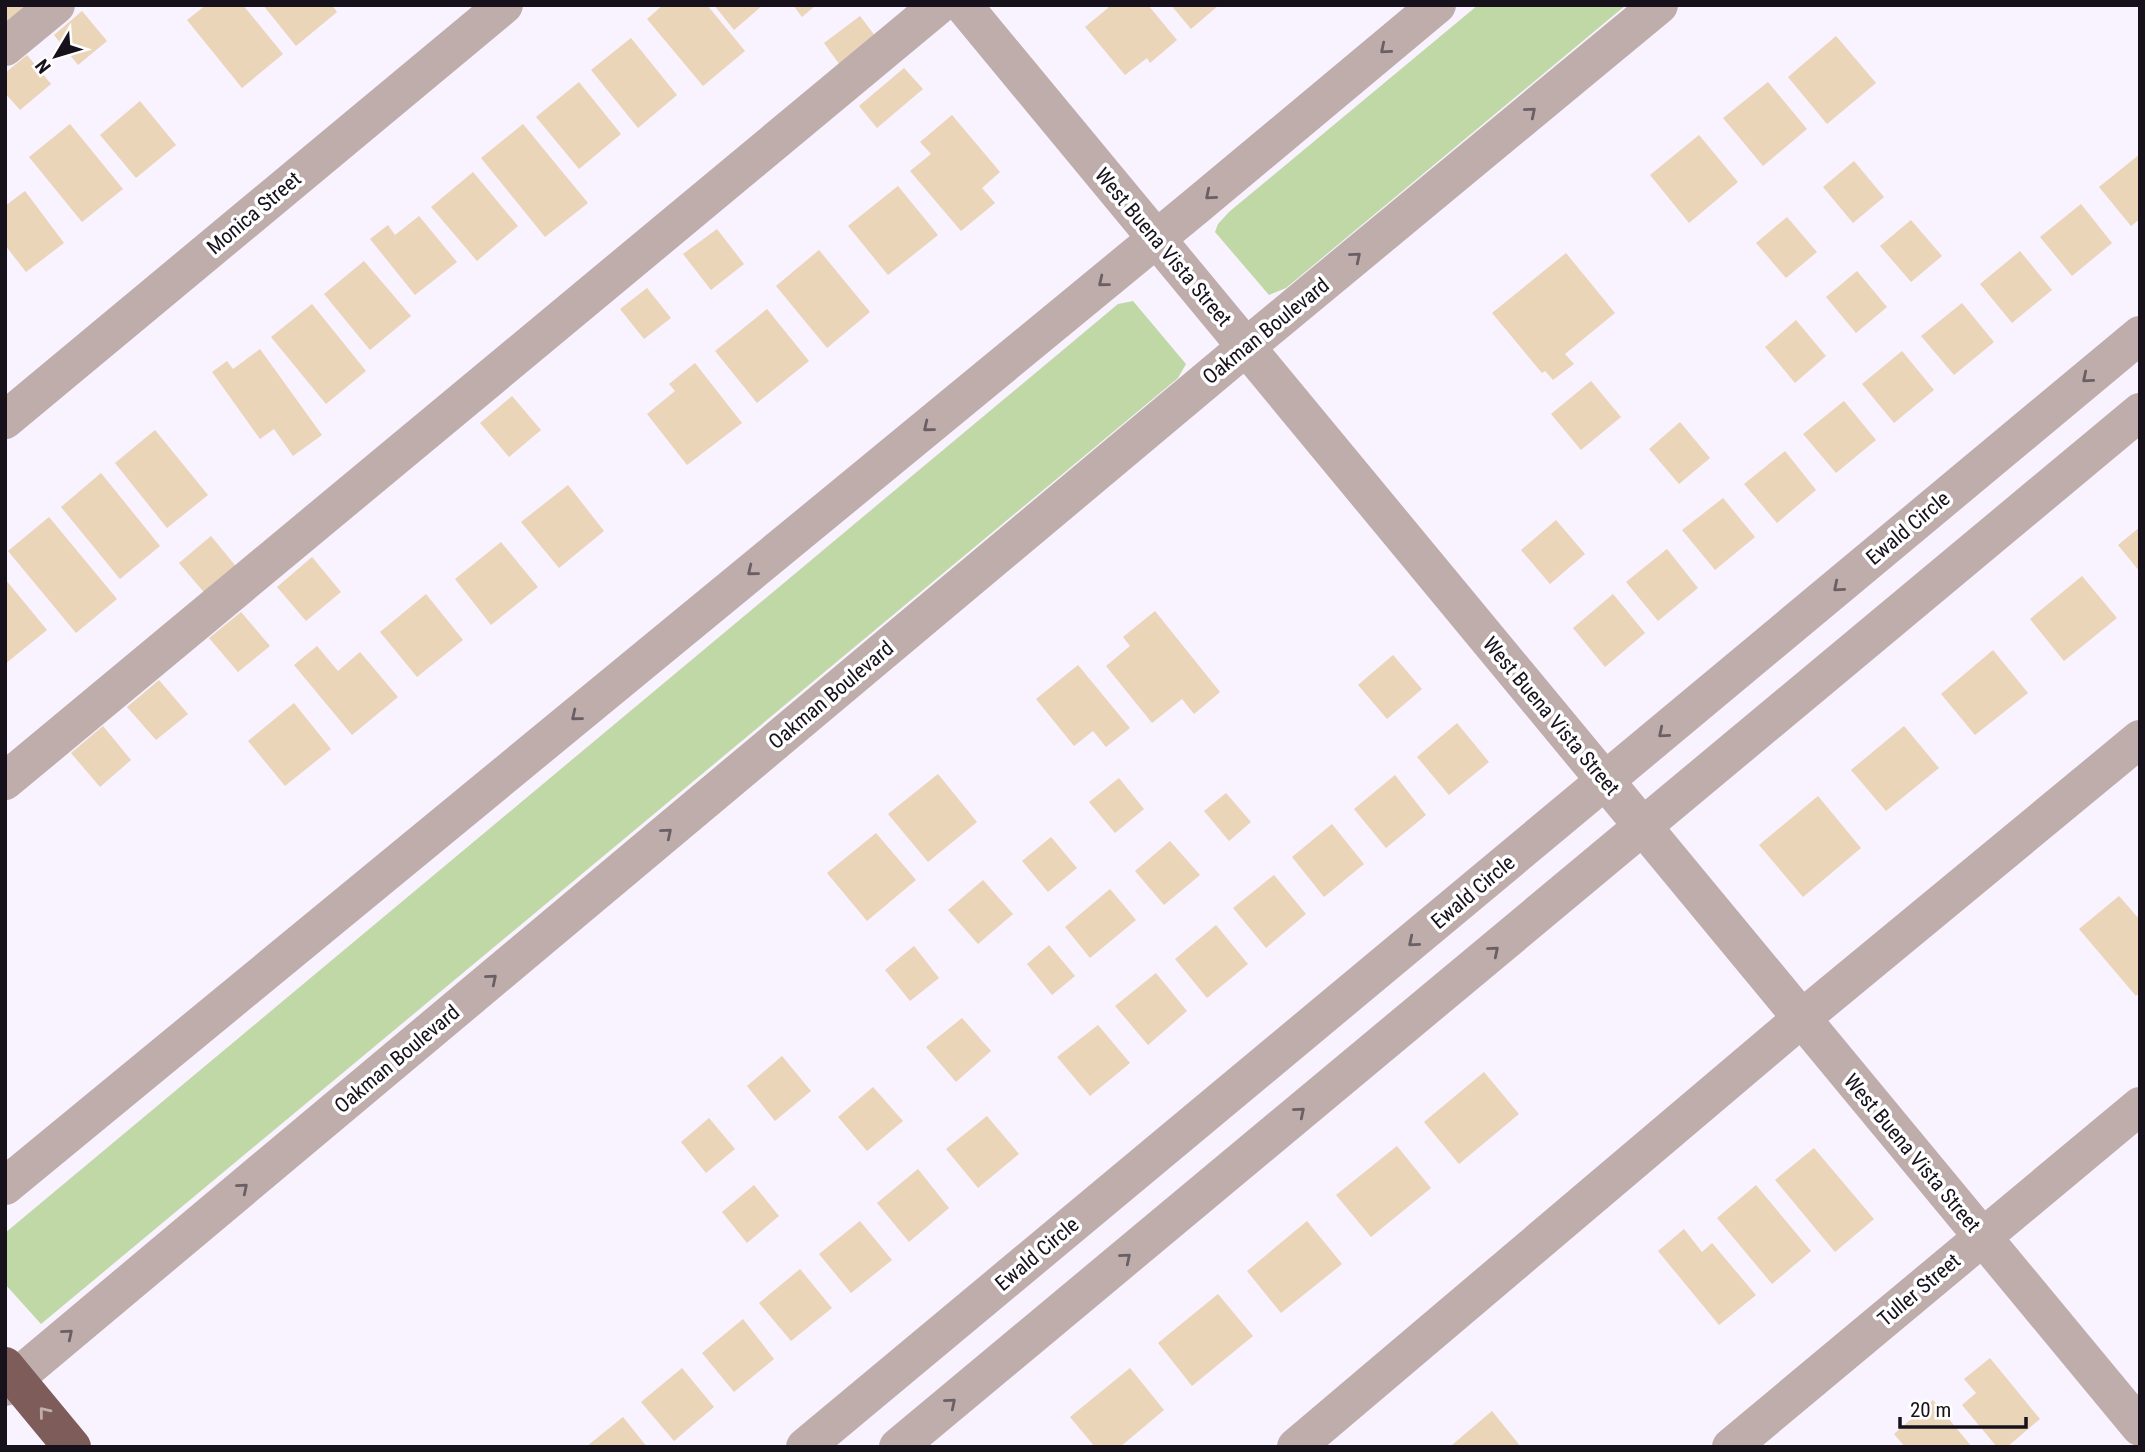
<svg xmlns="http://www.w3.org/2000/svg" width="2145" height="1452" viewBox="0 0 2145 1452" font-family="'Roboto Condensed',sans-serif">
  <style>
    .green { fill: #bfd8a5 }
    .building { fill: #ead5b9 }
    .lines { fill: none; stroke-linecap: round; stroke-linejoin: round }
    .minor { stroke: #beadab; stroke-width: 38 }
    .highway { stroke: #7d5c59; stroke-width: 38 }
    .oneway { stroke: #6a5f64 }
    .oneway2 { stroke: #beaeac }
    .labels { text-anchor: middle; stroke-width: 7; stroke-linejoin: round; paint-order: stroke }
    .street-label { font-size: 21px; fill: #17111c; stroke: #fff }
  </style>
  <rect width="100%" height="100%" fill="#f9f2ff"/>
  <g class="green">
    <path d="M 1478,5 L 1626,5 L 1286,288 L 1269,295 L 1215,232 L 1218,224 L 1229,212 Z"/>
    <path d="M 1133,301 L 1186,364 L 1178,378 L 41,1324 L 5,1284 L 5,1233 L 1118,304 Z"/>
  </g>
  <g class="building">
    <path d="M 5,5 L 34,5 L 5,27 Z"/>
    <path d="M 206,5 L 243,5 L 283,54 L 242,88 L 187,20 Z"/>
    <path d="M 263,5 L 332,5 L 337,12 L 296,46 Z"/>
    <path d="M 663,5 L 707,5 L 745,51 L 703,86 L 647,19 Z"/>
    <path d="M 714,5 L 763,5 L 734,30 Z"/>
    <path d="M 793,5 L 816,5 L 802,17 Z"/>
    <path d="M 1106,5 L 1148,5 L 1177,40 L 1150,63 L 1147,58 L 1125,75 L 1085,27 L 1108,8 Z"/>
    <path d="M 1171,5 L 1219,5 L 1191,29 Z"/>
    <path d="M 82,11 L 107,41 L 78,65 L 54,35 Z"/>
    <path d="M 860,16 L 882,45 L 845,72 L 824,43 Z"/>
    <path d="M 1836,36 L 1876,83 L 1827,124 L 1788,77 Z"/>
    <path d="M 631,38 L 677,95 L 638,128 L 591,70 Z"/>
    <path d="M 27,55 L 51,84 L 20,110 L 5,93 L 5,73 Z"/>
    <path d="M 904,68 L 923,89 L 877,128 L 859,106 Z"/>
    <path d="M 579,82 L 621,134 L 579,169 L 536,117 Z"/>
    <path d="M 1768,82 L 1807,129 L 1763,166 L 1723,118 Z"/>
    <path d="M 140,101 L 176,145 L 136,178 L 100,135 Z"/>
    <path d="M 952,115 L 1000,172 L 982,188 L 995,203 L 961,231 L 910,171 L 931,154 L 920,142 Z"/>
    <path d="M 70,124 L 123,189 L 82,222 L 29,157 Z"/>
    <path d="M 523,124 L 588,203 L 545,237 L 481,158 Z"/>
    <path d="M 1699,135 L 1738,182 L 1689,223 L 1650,175 Z"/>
    <path d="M 2140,154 L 2140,219 L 2131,226 L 2099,187 Z"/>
    <path d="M 1854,161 L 1884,197 L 1853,223 L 1823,187 Z"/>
    <path d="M 473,172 L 518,226 L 477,261 L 431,207 Z"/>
    <path d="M 898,186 L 938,235 L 888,275 L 848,226 Z"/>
    <path d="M 25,191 L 64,243 L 26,272 L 5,245 L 5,206 Z"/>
    <path d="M 2081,204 L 2112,243 L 2072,276 L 2040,237 Z"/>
    <path d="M 419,216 L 457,262 L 415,295 L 370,239 L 388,225 L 395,235 Z"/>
    <path d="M 1787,217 L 1817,252 L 1786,278 L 1756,243 Z"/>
    <path d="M 1911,220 L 1942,256 L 1911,282 L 1880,246 Z"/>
    <path d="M 717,229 L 744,264 L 711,290 L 683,254 Z"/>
    <path d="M 819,250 L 870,312 L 827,348 L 776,286 Z"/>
    <path d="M 2020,251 L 2052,290 L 2012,323 L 1980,284 Z"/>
    <path d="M 1566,253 L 1615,313 L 1565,354 L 1574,364 L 1553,380 L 1545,371 L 1542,373 L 1492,313 Z"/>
    <path d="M 364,261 L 411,316 L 370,350 L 324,294 Z"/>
    <path d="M 1857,271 L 1887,307 L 1856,333 L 1826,297 Z"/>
    <path d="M 647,288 L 671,318 L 644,339 L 620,309 Z"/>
    <path d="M 1962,303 L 1994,342 L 1954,375 L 1921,336 Z"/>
    <path d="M 312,304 L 366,371 L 326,404 L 271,337 Z"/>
    <path d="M 767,309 L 809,361 L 757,403 L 715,351 Z"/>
    <path d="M 1796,320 L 1826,356 L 1795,383 L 1765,347 Z"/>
    <path d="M 260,349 L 322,435 L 293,456 L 274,429 L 260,439 L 212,372 L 227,361 L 233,369 Z"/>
    <path d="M 1902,351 L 1934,390 L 1894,423 L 1862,384 Z"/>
    <path d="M 695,363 L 742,423 L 687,465 L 647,414 L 675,391 L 669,384 Z"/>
    <path d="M 1591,381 L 1621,417 L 1581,450 L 1551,414 Z"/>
    <path d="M 512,396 L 541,430 L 509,457 L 480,423 Z"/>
    <path d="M 1844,401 L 1876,440 L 1836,473 L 1803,434 Z"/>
    <path d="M 1680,422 L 1710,458 L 1679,484 L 1649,449 Z"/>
    <path d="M 155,430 L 208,495 L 167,528 L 115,463 Z"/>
    <path d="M 1785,451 L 1816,490 L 1777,523 L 1744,484 Z"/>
    <path d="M 101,473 L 160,546 L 120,579 L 61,507 Z"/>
    <path d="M 568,485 L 604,531 L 559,568 L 521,522 Z"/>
    <path d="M 1723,498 L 1755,537 L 1715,570 L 1682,530 Z"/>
    <path d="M 49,517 L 117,599 L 76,633 L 8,551 Z"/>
    <path d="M 1556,520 L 1585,554 L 1550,584 L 1521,550 Z"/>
    <path d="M 2140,527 L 2140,572 L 2118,545 Z"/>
    <path d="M 211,536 L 239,570 L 208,597 L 179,563 Z"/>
    <path d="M 501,542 L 538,587 L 491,625 L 455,579 Z"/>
    <path d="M 1667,549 L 1698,588 L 1658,621 L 1626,582 Z"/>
    <path d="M 312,557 L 341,592 L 306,621 L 277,587 Z"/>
    <path d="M 2082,576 L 2117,618 L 2064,661 L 2030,619 Z"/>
    <path d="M 5,579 L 47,630 L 5,664 Z"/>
    <path d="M 426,594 L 463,640 L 417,677 L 380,632 Z"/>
    <path d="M 1613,594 L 1645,633 L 1605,667 L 1573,628 Z"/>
    <path d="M 1155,611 L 1220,692 L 1194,714 L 1182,699 L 1152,723 L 1106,666 L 1130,646 L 1123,637 Z"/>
    <path d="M 241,612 L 270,646 L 238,672 L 209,638 Z"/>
    <path d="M 317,646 L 338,671 L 360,652 L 398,697 L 352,735 L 294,665 Z"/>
    <path d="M 1993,650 L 2028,693 L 1975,735 L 1941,694 Z"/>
    <path d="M 1393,655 L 1422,689 L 1387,719 L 1358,685 Z"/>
    <path d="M 1078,665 L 1130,728 L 1106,747 L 1093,731 L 1074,746 L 1036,699 Z"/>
    <path d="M 159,680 L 188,714 L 156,740 L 127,707 Z"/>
    <path d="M 294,703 L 331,749 L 285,786 L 248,741 Z"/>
    <path d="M 1457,723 L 1489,762 L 1449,795 L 1417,757 Z"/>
    <path d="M 103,726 L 131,760 L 100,787 L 71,753 Z"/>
    <path d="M 1904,726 L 1939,768 L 1886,811 L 1851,770 Z"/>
    <path d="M 938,774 L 977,822 L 928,862 L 888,814 Z"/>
    <path d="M 1395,775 L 1426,815 L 1386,848 L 1354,809 Z"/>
    <path d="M 1119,778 L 1144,809 L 1115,833 L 1089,802 Z"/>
    <path d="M 1226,793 L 1251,822 L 1229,841 L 1204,811 Z"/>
    <path d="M 1818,796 L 1861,848 L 1803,897 L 1759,845 Z"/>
    <path d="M 1332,824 L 1364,864 L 1324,897 L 1292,857 Z"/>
    <path d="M 876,833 L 916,880 L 867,921 L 827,873 Z"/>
    <path d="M 1051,837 L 1077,868 L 1048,892 L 1022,861 Z"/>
    <path d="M 1170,841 L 1200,875 L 1164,905 L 1135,871 Z"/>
    <path d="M 1274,875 L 1306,914 L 1266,948 L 1233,908 Z"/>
    <path d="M 983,880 L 1013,914 L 978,944 L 948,910 Z"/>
    <path d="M 1110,889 L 1136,920 L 1090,958 L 1065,927 Z"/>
    <path d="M 2119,896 L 2140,920 L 2140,992 L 2136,996 L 2079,929 Z"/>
    <path d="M 1216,925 L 1248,964 L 1207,998 L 1175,959 Z"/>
    <path d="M 1049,945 L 1075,976 L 1052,995 L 1027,964 Z"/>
    <path d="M 914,946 L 939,978 L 910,1001 L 885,970 Z"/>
    <path d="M 1156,973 L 1187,1011 L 1148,1045 L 1115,1006 Z"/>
    <path d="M 962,1018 L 991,1051 L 956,1082 L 926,1047 Z"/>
    <path d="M 1098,1025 L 1130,1063 L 1090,1096 L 1057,1057 Z"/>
    <path d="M 782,1056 L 811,1091 L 775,1121 L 747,1086 Z"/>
    <path d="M 1484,1072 L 1519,1114 L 1459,1164 L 1424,1122 Z"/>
    <path d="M 873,1087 L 903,1121 L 867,1151 L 838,1117 Z"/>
    <path d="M 987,1116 L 1019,1154 L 978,1188 L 946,1149 Z"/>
    <path d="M 709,1118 L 735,1149 L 706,1173 L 681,1142 Z"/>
    <path d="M 1397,1146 L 1431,1188 L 1371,1237 L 1336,1195 Z"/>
    <path d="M 1814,1148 L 1874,1219 L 1835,1252 L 1775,1180 Z"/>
    <path d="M 918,1169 L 949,1208 L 909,1242 L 877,1203 Z"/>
    <path d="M 754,1185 L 779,1216 L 747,1243 L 722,1212 Z"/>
    <path d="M 1756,1185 L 1811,1251 L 1772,1284 L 1717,1218 Z"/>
    <path d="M 860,1221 L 892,1260 L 851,1293 L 819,1254 Z"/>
    <path d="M 1307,1221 L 1342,1264 L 1281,1313 L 1247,1271 Z"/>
    <path d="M 1684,1229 L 1702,1252 L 1712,1243 L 1756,1295 L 1719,1325 L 1658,1251 Z"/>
    <path d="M 800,1269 L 832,1308 L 791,1341 L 759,1303 Z"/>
    <path d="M 1218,1294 L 1253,1336 L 1192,1386 L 1158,1343 Z"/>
    <path d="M 743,1319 L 774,1359 L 734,1392 L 702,1353 Z"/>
    <path d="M 1990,1358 L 2040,1419 L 2007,1447 L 1997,1447 L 1962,1405 L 1976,1393 L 1964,1379 Z"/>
    <path d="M 682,1368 L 714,1407 L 674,1441 L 641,1402 Z"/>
    <path d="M 1130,1368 L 1164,1410 L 1120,1447 L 1095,1447 L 1070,1417 Z"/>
    <path d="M 1933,1400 L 1972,1447 L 1905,1447 L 1894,1434 Z"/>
    <path d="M 1492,1411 L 1521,1447 L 1454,1447 L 1452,1445 Z"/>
    <path d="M 623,1417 L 647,1447 L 586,1447 Z"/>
  </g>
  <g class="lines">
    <g class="minor">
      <path d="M 963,5 L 2140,1427"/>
      <path d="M 5,47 L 56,5"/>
      <path d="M 5,420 L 504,5"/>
      <path d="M 5,781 L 939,5"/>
      <path d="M 5,1186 L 1195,207 L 1437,5"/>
      <path d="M 5,1387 L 1246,347 L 1659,5"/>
      <path d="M 805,1447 L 2140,335"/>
      <path d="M 898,1447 L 2140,412"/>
      <path d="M 1296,1447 L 1801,1019 L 2140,739"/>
      <path d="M 1731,1447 L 2140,1106"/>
    </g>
    <path class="highway" d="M 5,1366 L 72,1447"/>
  </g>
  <defs><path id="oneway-chevron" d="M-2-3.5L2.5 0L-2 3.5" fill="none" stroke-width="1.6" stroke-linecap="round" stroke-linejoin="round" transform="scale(1.75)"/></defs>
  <g class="oneway">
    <use href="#oneway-chevron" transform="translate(1385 49) rotate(140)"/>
    <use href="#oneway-chevron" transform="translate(1531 112) rotate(-40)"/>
    <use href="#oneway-chevron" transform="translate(1210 195) rotate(140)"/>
    <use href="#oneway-chevron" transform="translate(1356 257) rotate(-40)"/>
    <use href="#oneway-chevron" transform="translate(1103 282) rotate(141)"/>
    <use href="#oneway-chevron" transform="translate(2087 378) rotate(140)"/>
    <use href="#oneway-chevron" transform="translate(928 427) rotate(141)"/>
    <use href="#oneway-chevron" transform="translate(752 571) rotate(141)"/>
    <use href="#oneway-chevron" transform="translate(1838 587) rotate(140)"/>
    <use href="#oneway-chevron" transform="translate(576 716) rotate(141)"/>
    <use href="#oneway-chevron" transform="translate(1663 733) rotate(140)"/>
    <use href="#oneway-chevron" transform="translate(667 833) rotate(-40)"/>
    <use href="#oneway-chevron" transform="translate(1413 942) rotate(140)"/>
    <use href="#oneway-chevron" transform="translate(1494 951) rotate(-40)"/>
    <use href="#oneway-chevron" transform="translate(492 979) rotate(-40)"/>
    <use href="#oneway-chevron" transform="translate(1300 1112) rotate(-40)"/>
    <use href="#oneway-chevron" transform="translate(243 1188) rotate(-40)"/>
    <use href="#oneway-chevron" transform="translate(1126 1258) rotate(-40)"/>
    <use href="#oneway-chevron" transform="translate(68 1334) rotate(-40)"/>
    <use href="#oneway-chevron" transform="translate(951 1403) rotate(-40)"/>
  </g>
  <use class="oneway2" href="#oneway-chevron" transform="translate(44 1412) rotate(-129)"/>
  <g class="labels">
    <g class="street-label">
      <text transform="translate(254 213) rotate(-40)" y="7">Monica Street</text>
      <text transform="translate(1163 247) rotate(50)" y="7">West Buena Vista Street</text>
      <text transform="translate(1266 331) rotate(-39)" y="7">Oakman Boulevard</text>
      <text transform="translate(1908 528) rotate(-40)" y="7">Ewald Circle</text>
      <text transform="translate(831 695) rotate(-40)" y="7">Oakman Boulevard</text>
      <text transform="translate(1551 716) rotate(50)" y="7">West Buena Vista Street</text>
      <text transform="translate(1473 892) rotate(-40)" y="7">Ewald Circle</text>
      <text transform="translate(397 1059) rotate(-40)" y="7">Oakman Boulevard</text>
      <text transform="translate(1912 1153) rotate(50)" y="7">West Buena Vista Street</text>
      <text transform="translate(1037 1254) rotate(-40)" y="7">Ewald Circle</text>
      <text transform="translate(1919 1290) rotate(-40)" y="7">Tuller Street</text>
    </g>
  </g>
  <rect width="2145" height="1452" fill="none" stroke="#17111c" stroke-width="14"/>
  <g transform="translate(56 56) rotate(232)" stroke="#ffffff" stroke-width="5" paint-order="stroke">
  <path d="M0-5L12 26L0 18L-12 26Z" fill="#17111c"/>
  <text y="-10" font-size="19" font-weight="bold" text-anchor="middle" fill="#17111c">N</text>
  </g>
  <path d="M1900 1417v10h126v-10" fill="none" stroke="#17111c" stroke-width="3.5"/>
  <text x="1910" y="1417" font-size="21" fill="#17111c" stroke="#ffffff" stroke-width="5" paint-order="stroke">20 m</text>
</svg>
